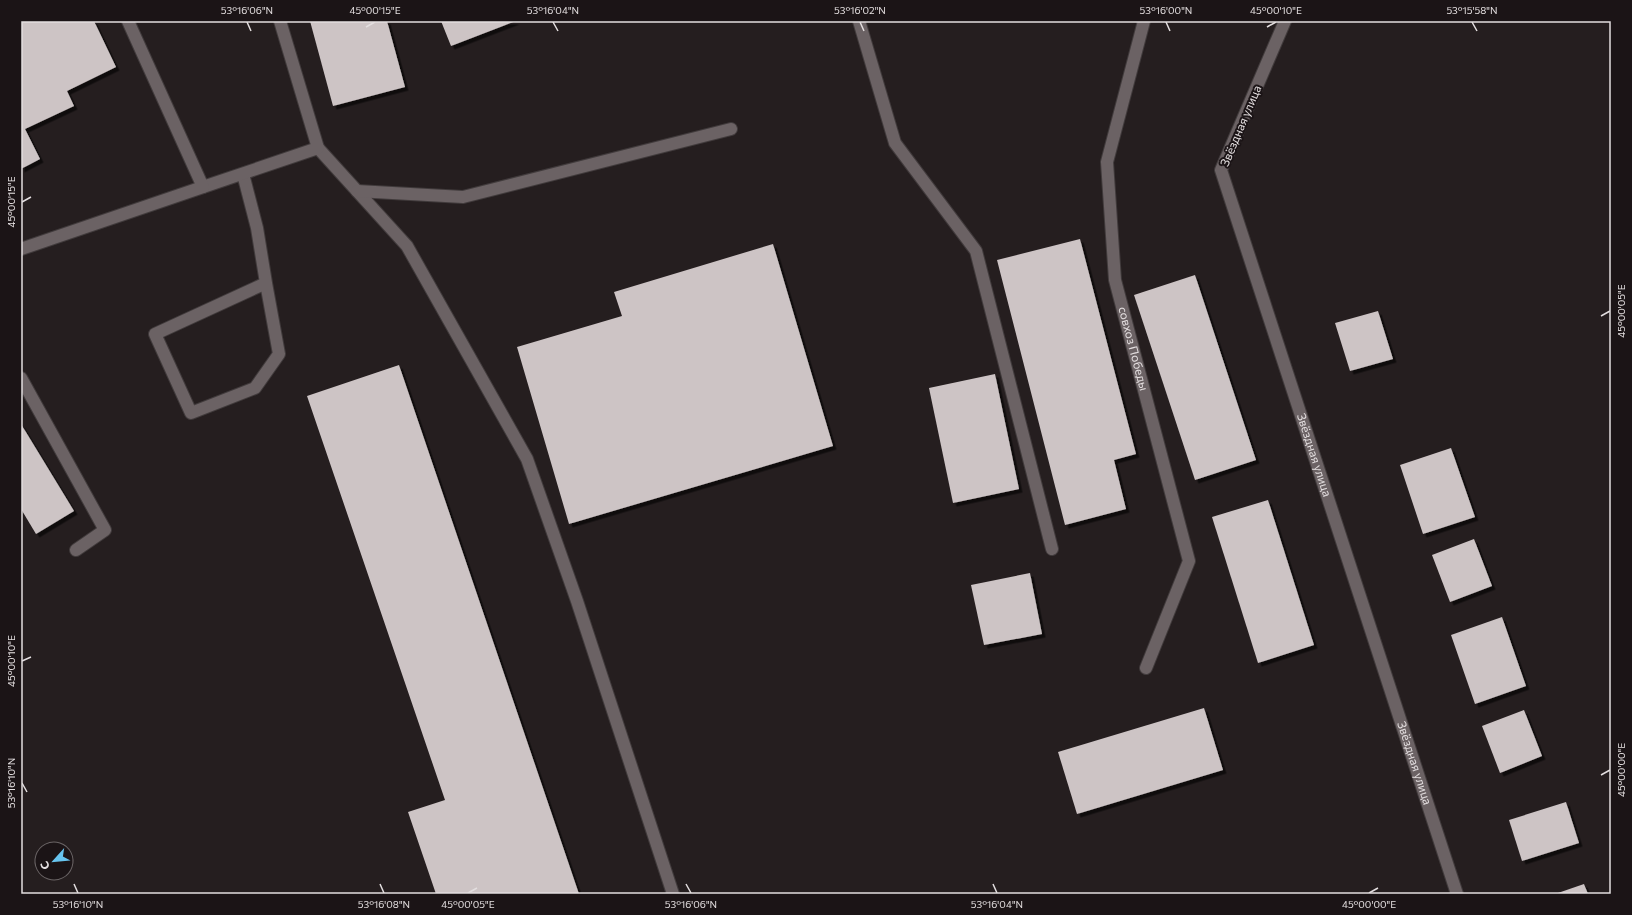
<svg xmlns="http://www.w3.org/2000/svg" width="1632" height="915" viewBox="0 0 1632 915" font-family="Commissioner,sans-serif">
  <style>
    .building { fill: #cdc4c5; filter: url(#shadow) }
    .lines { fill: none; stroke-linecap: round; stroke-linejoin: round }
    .minor-casing { stroke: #413b3c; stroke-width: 14 }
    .minor { stroke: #6b6264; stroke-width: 12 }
    .ticks { fill: none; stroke: #e3dedf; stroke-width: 1.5 }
    .labels { text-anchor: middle; stroke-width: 4; stroke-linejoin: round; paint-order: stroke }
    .street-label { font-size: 12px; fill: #e3dedf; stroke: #1b1416 }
    .neatline { fill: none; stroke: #e3dedf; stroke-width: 1.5 }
    .ticks-label { font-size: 10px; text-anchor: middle; fill: #e3dedf }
  </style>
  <defs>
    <filter id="shadow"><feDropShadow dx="3.5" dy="3.5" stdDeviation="0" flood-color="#0009"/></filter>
  </defs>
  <rect width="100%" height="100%" fill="#251e1f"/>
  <g class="building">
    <path d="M 21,21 L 94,21 L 116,67 L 67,91 L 74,106 L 25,129 L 40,159 L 21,169 Z"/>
    <path d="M 310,21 L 387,21 L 405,87 L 333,106 Z"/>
    <path d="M 441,21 L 516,21 L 451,46 Z"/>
    <path d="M 1080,239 L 1136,454 L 1114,460 L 1126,509 L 1065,525 L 997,260 Z"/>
    <path d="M 773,244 L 833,446 L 569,524 L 517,347 L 622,316 L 614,292 Z"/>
    <path d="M 1195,275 L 1256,460 L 1195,480 L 1134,295 Z"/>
    <path d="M 1378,311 L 1393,359 L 1350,371 L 1335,323 Z"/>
    <path d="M 399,365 L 579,894 L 436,894 L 408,812 L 445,800 L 307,396 Z"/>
    <path d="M 995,374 L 1019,489 L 953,503 L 929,388 Z"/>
    <path d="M 21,424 L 74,511 L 36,534 L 21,509 Z"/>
    <path d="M 1451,448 L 1475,517 L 1423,534 L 1400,465 Z"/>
    <path d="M 1268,500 L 1314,645 L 1258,663 L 1212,517 Z"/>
    <path d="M 1474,539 L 1492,586 L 1450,602 L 1432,555 Z"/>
    <path d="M 1030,573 L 1042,634 L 984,645 L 971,585 Z"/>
    <path d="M 1502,617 L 1526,686 L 1475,704 L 1451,635 Z"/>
    <path d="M 1204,708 L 1223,770 L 1077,814 L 1058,752 Z"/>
    <path d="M 1524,710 L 1542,756 L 1500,773 L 1482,726 Z"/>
    <path d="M 1566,802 L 1579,843 L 1522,861 L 1509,820 Z"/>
    <path d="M 1584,884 L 1588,894 L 1555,894 Z"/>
  </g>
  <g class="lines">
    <defs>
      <g id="minor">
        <path d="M 859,21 L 895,143 L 976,251 L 1052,549"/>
        <path id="s1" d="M 1144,21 L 1107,162 L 1115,280 L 1189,561 L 1146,668"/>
        <path id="s2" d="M 1285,21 L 1221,170 L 1457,894"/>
        <path d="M 318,148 L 407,246 L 527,459 L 577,601 L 673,894"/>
        <path d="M 243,174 L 257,228 L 266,283 L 155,334 L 191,413 L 255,388 L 279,354 L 266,283"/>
        <path d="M 203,187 L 318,148 L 280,21"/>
        <path d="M 357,191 L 463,197 L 731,129"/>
        <path d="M 21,249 L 203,187 L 128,21"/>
        <path d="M 21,378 L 105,530 L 76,550"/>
      </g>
    </defs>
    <use href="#minor" class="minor-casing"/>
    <use href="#minor" class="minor"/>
  </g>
  <path class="ticks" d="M 247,22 L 251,31M 553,22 L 558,31M 860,22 L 864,31M 1166,22 L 1170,31M 1472,22 L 1477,31M 366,27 L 375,22M 1267,27 L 1276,22M 22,202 L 31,197M 1601,316 L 1610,311M 22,661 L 31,657M 1601,775 L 1610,770M 22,783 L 27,792M 74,884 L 78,893M 380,884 L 384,893M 686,884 L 691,893M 993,884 L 997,893M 468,893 L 477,888M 1369,893 L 1378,888"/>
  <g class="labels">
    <g class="street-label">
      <text transform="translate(1241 126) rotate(-67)" y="4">Звёздная улица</text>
      <text dy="4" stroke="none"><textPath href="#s1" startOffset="335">совхоз Победы</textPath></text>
      <text dy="4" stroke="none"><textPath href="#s2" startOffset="462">Звёздная улица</textPath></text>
      <text dy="4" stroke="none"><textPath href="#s2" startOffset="786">Звёздная улица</textPath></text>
    </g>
  </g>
  <rect width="1632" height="915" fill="none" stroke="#1b1416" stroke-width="44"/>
  <g transform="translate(54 861) rotate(243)"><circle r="19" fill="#1b1416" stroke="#6b6566"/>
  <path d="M0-3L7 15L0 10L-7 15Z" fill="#67c4ef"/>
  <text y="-6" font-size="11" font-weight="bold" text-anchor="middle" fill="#e3dedf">С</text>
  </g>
  <rect x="22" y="22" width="1588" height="871" class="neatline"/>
  <g class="ticks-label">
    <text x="247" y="14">53°16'06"N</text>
    <text x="375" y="14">45°00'15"E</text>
    <text x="553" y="14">53°16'04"N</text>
    <text x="860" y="14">53°16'02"N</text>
    <text x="1166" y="14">53°16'00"N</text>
    <text x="1276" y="14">45°00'10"E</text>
    <text x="1472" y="14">53°15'58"N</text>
    <text transform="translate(11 202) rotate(-90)" y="4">45°00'15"E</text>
    <text transform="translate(1621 311) rotate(-90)" y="4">45°00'05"E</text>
    <text transform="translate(11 661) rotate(-90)" y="4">45°00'10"E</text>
    <text transform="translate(1621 770) rotate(-90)" y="4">45°00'00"E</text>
    <text transform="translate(11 783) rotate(-90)" y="4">53°16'10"N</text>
    <text x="78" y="908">53°16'10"N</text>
    <text x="384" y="908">53°16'08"N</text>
    <text x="468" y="908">45°00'05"E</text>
    <text x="691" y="908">53°16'06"N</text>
    <text x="997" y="908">53°16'04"N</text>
    <text x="1369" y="908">45°00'00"E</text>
  </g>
</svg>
